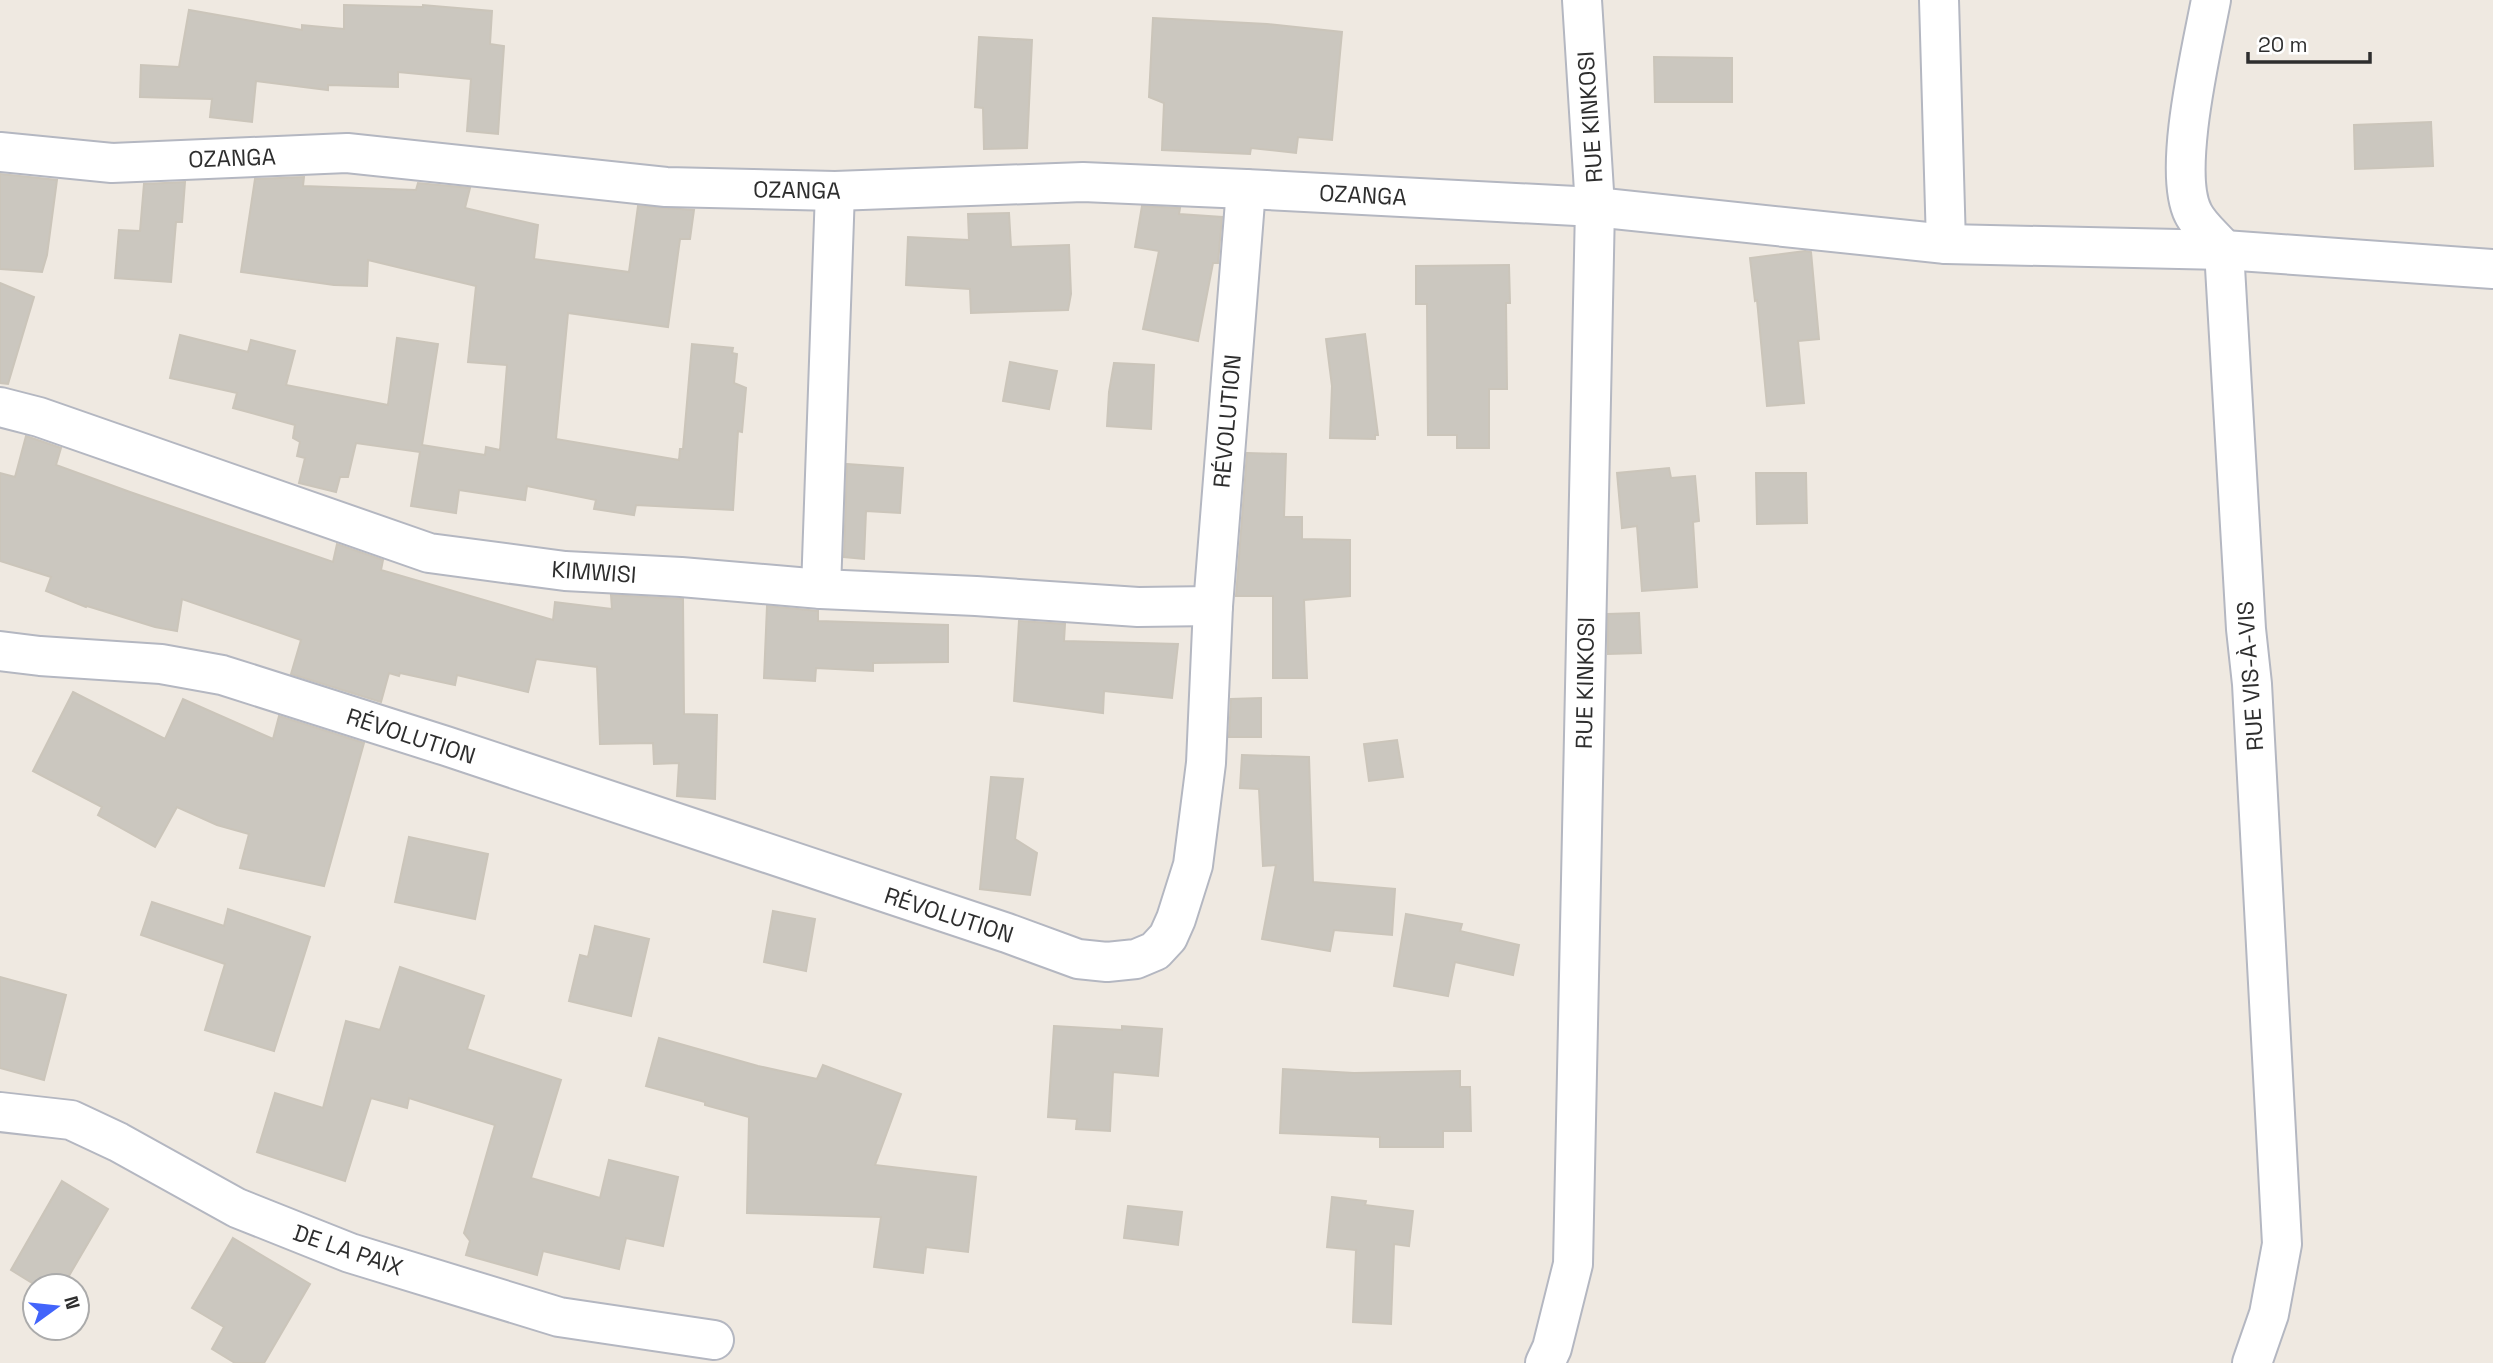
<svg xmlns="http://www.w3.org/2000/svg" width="2493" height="1363" viewBox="0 0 2493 1363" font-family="'Space Grotesk',sans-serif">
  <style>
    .building { fill: #cbc7bf; stroke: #cbc5ba; stroke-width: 2 }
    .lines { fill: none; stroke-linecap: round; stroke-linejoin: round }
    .minor-casing { stroke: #b4b7c1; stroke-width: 42 }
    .minor { stroke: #fff; stroke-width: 38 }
    .labels { text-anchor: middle; stroke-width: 6; stroke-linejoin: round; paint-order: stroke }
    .street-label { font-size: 23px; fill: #2e2e2e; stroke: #fff }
  </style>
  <rect width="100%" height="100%" fill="#efe9e1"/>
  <g class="building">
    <path d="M 344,5 L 423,7 L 423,5 L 492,11 L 490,44 L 504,46 L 498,134 L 467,131 L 471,79 L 398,72 L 398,87 L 328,85 L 328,90 L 256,81 L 252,122 L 210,117 L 212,99 L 140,97 L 141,65 L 179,67 L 189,10 L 302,30 L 302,25 L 344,29 Z"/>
    <path d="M 1153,18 L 1267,24 L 1342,32 L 1332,140 L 1298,137 L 1296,153 L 1251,148 L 1250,154 L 1162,150 L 1164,103 L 1149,97 Z"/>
    <path d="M 979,37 L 1032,40 L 1027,148 L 984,149 L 983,108 L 975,107 Z"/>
    <path d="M 1654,57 L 1732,58 L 1732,102 L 1655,102 Z"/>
    <path d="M 2431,122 L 2433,166 L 2355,169 L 2354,125 Z"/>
    <path d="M 0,174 L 57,180 L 47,255 L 42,272 L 0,269 Z"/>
    <path d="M 304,177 L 303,186 L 416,190 L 418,183 L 470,188 L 465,208 L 538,225 L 534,259 L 629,272 L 638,206 L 694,210 L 690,239 L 680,239 L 668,327 L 568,313 L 556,439 L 679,460 L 680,449 L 683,449 L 692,344 L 733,348 L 732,353 L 737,354 L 734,383 L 746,388 L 742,432 L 738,431 L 733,510 L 636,505 L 634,515 L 594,509 L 596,500 L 527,486 L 525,500 L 459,490 L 456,513 L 411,506 L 420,452 L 356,443 L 348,477 L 340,477 L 336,492 L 299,483 L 305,458 L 297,456 L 300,442 L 293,438 L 295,425 L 233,408 L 237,393 L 170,378 L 180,335 L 248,352 L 251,340 L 295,351 L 286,385 L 388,405 L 397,338 L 438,344 L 422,445 L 485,455 L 486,447 L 500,450 L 507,365 L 468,362 L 476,286 L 368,260 L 367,286 L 334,285 L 241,272 L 255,179 Z"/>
    <path d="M 185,182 L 182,222 L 176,222 L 171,282 L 115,278 L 119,230 L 140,231 L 144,184 Z"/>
    <path d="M 1142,206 L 1180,208 L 1179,214 L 1222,217 L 1218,263 L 1213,263 L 1198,341 L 1143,329 L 1159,251 L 1135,247 Z"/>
    <path d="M 1009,213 L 1011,247 L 1069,245 L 1071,294 L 1068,310 L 971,313 L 970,289 L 906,285 L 908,237 L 969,240 L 968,214 Z"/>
    <path d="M 1805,251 L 1811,252 L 1819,339 L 1798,341 L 1804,403 L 1767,406 L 1757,300 L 1755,301 L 1750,258 Z"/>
    <path d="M 1509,265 L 1510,303 L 1506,303 L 1507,389 L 1489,389 L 1489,448 L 1457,448 L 1457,435 L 1428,435 L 1427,304 L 1416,304 L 1416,266 Z"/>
    <path d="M 0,283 L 34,297 L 8,384 L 0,383 Z"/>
    <path d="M 1365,334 L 1378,435 L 1375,435 L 1375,439 L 1330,438 L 1332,386 L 1326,339 Z"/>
    <path d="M 1010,362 L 1057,371 L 1049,409 L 1003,401 Z"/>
    <path d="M 1114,363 L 1154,365 L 1151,429 L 1107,426 L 1109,392 Z"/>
    <path d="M 26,436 L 61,448 L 56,465 L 130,492 L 333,562 L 337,544 L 383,560 L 381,570 L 553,620 L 555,602 L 612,609 L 611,595 L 683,599 L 684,714 L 717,715 L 715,799 L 677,796 L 679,763 L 654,764 L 653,743 L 600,744 L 597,667 L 536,659 L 528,692 L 457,675 L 455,685 L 400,673 L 399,676 L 389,673 L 381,702 L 291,674 L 301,640 L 182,599 L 177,631 L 155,627 L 87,606 L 86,607 L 46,591 L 51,577 L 0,561 L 0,473 L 15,477 Z"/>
    <path d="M 1247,453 L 1286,454 L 1284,517 L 1302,517 L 1302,539 L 1350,540 L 1350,596 L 1304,600 L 1307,678 L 1273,678 L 1273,596 L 1236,596 Z"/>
    <path d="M 847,464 L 903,468 L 900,513 L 866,511 L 864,559 L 844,557 Z"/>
    <path d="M 1669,468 L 1671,478 L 1695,476 L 1699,521 L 1693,522 L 1697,587 L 1642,591 L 1637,526 L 1622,528 L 1617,473 Z"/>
    <path d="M 1756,473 L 1806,473 L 1807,523 L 1757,524 Z"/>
    <path d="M 767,606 L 818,611 L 818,621 L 948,625 L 948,662 L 873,663 L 873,671 L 816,668 L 815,681 L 764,678 Z"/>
    <path d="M 1639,613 L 1641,653 L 1608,654 L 1608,614 Z"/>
    <path d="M 1019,621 L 1065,624 L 1064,641 L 1178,644 L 1172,698 L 1104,691 L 1103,713 L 1014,701 Z"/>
    <path d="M 73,692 L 165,739 L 183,699 L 273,739 L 279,716 L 364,743 L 324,886 L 240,868 L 249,834 L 217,825 L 177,807 L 155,847 L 98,815 L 102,807 L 33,771 Z"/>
    <path d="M 1261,698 L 1261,737 L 1229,737 L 1231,699 Z"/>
    <path d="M 1397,740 L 1403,777 L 1369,781 L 1364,744 Z"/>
    <path d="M 1242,755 L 1309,757 L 1313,882 L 1395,889 L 1392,935 L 1334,930 L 1330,951 L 1262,939 L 1276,865 L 1263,866 L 1259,789 L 1240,788 Z"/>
    <path d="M 991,777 L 1023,779 L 1015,839 L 1037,853 L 1030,895 L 980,889 Z"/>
    <path d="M 409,837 L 488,854 L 475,919 L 395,902 Z"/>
    <path d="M 152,902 L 224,926 L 228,909 L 310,937 L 274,1051 L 205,1030 L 225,964 L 141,935 Z"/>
    <path d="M 773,911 L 815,919 L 806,971 L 764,962 Z"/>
    <path d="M 1406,914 L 1462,924 L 1460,931 L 1519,945 L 1513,975 L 1455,962 L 1448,996 L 1394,986 Z"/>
    <path d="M 595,926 L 649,939 L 631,1016 L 569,1001 L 580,955 L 588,957 Z"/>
    <path d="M 400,967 L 484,996 L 467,1049 L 561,1080 L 531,1178 L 600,1198 L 609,1160 L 678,1177 L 663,1246 L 626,1238 L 619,1269 L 543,1251 L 537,1275 L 466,1255 L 470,1241 L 464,1233 L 495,1125 L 409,1098 L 407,1108 L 371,1098 L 345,1181 L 257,1152 L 275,1093 L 323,1108 L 346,1021 L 380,1030 Z"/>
    <path d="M 0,977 L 66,995 L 44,1080 L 0,1068 Z"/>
    <path d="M 1054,1026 L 1122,1030 L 1122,1026 L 1162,1029 L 1158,1076 L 1113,1072 L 1110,1131 L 1076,1129 L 1077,1119 L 1048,1117 Z"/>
    <path d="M 659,1038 L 758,1066 L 817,1079 L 823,1065 L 901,1094 L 875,1165 L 976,1177 L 968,1252 L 926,1247 L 923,1273 L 874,1267 L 881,1217 L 747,1213 L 749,1117 L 705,1105 L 705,1102 L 646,1086 Z"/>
    <path d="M 1283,1069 L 1354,1073 L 1460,1071 L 1460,1087 L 1470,1087 L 1471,1131 L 1443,1131 L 1443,1147 L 1380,1147 L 1380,1137 L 1280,1133 Z"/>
    <path d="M 62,1181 L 108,1209 L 63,1286 L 37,1286 L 11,1270 Z"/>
    <path d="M 1332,1197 L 1366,1201 L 1365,1205 L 1413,1211 L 1409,1246 L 1394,1244 L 1391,1324 L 1353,1322 L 1356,1250 L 1327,1247 Z"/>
    <path d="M 1128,1206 L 1182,1212 L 1178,1245 L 1124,1238 Z"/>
    <path d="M 233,1238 L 310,1284 L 264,1363 L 235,1363 L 212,1349 L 224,1327 L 192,1308 Z"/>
  </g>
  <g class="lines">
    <defs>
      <g id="minor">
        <path d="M 1939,0 L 1946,244"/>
        <path d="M 2211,0 C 2202,48 2172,171 2193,213 C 2199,226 2215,239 2224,250 L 2246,629 L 2252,684 L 2282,1244 L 2269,1314 L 2252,1363"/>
        <path d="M 0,152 L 112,163 L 347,153 L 666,187 L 835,191 L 1083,182 L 1246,189 L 1595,207 L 1946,244 L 2224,250 L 2493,269"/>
        <path d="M 0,407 L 39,417 L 429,553 L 565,571 L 681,577 L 821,589 L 976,596 L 1138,607 L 1213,606"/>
        <path d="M 821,589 L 835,191"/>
        <path d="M 0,651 L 40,656 L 161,664 L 222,675 L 446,746 L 1007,933 L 1078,959 L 1107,962 L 1136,959 L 1155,951 L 1168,937 L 1176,919 L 1193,865 L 1206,763 L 1213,606 L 1246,189"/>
        <path d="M 0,1112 L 71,1120 L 118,1142 L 237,1208 L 350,1253 L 559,1317 L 714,1340"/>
        <path d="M 1545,1363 L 1552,1348 L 1573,1264 L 1595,207 L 1582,0"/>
      </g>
    </defs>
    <use href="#minor" class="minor-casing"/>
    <use href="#minor" class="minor"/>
  </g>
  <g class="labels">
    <g class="street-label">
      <text transform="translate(1590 117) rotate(-94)" y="8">RUE KINKOSI</text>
      <text transform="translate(232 158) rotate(-2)" y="8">OZANGA</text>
      <text transform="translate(797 190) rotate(1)" y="8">OZANGA</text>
      <text transform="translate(1363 195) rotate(3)" y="8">OZANGA</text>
      <text transform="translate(1227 421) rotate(-85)" y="8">RÉVOLUTION</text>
      <text transform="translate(594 572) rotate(4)" y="8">KIMWISI</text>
      <text transform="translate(2250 676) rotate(-94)" y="8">RUE VIS-À-VIS</text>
      <text transform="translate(1585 683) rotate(-89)" y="8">RUE KINKOSI</text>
      <text transform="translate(411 736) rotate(18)" y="8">RÉVOLUTION</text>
      <text transform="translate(949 915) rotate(18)" y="8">RÉVOLUTION</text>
      <text transform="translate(348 1250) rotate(19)" y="8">DE LA PAIX</text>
    </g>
  </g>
  <g transform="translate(56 1307) rotate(75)"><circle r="33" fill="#ffffff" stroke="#ababab" stroke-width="2"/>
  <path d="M0-5L12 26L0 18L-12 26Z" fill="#4264fb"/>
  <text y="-10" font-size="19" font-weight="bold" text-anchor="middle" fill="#2e2e2e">N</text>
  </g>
  <path d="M2248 52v10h122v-10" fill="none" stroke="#2e2e2e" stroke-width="3.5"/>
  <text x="2258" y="52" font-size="21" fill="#2e2e2e" stroke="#ffffff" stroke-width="5" paint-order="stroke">20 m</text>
</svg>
